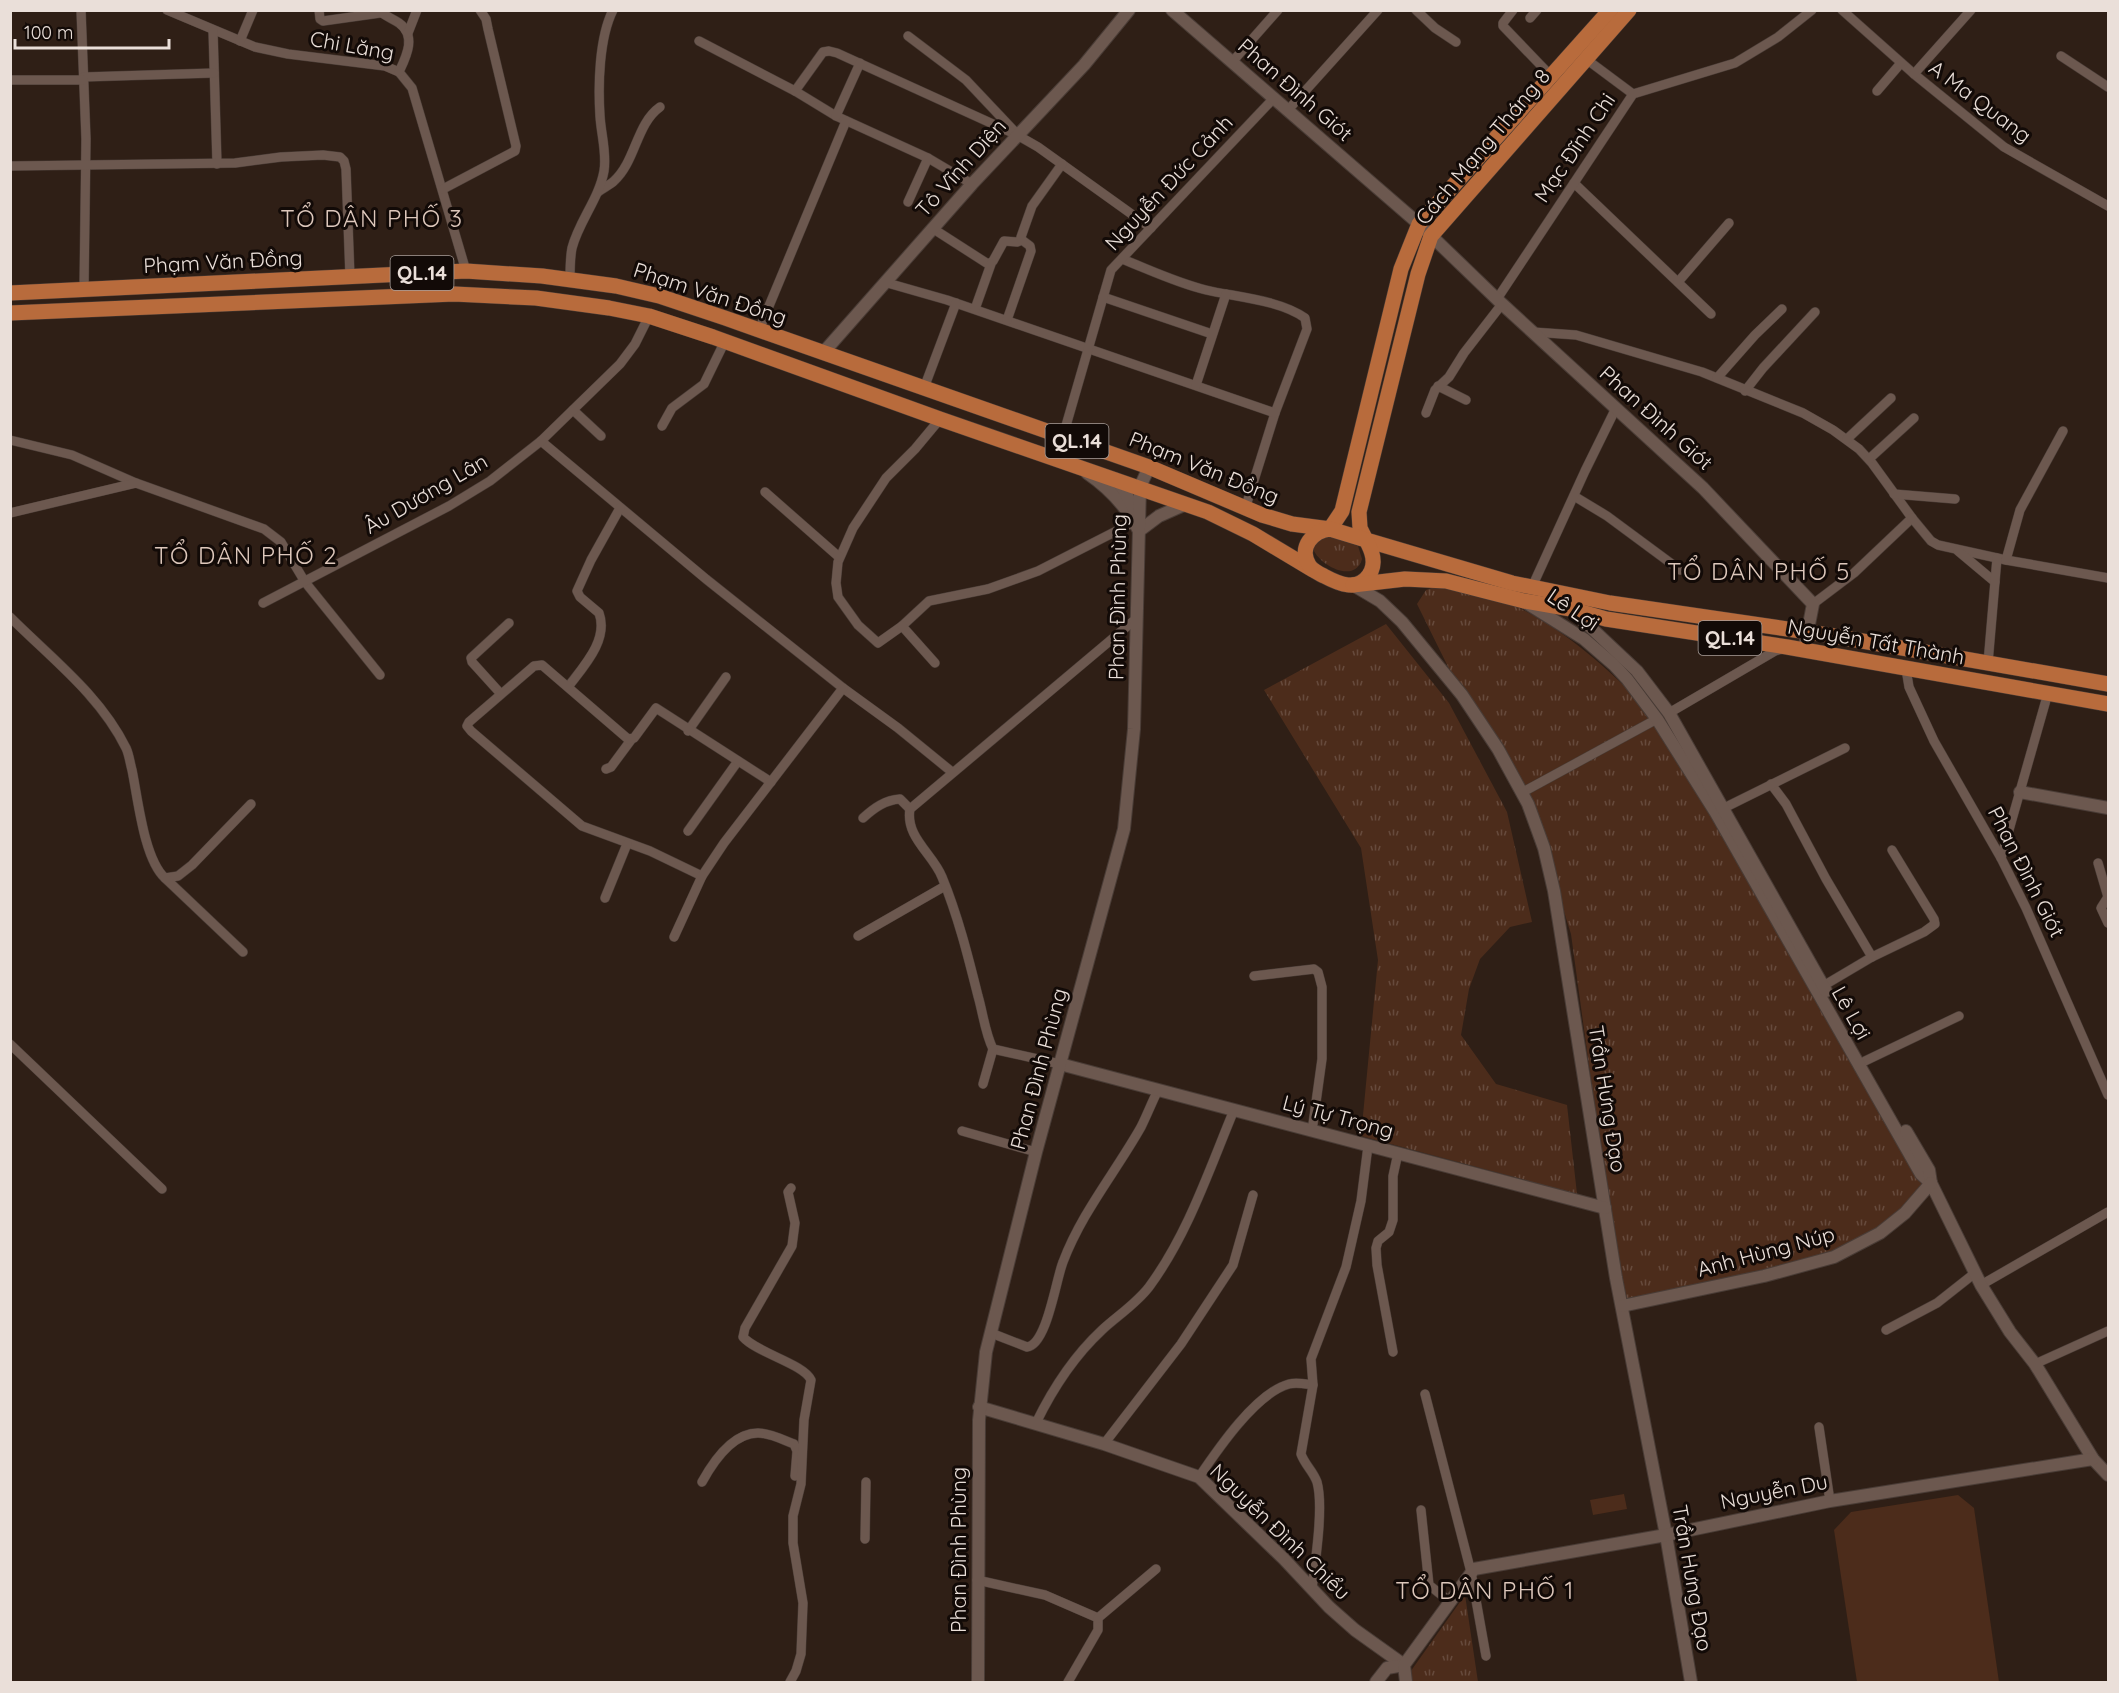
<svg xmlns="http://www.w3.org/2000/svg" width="2119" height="1693" viewBox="0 0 2119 1693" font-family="Quicksand,sans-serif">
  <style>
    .grass { fill: url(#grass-tufts) }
    .pitch { fill: #4c2c1b }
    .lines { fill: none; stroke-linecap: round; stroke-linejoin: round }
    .minor-casing { stroke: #493c36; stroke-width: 10 }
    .tertiary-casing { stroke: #493c36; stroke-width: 14 }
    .primary-casing { stroke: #493c36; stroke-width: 16 }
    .minor { stroke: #6c584f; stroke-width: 9 }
    .tertiary { stroke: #6c584f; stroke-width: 12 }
    .primary { stroke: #b86b3c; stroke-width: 15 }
    .labels { text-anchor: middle; stroke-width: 6; stroke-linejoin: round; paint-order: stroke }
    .shield { fill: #120a07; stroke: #a99f9a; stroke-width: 1.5 }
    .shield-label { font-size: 20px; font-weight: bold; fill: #eadfd9 }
    .street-label { font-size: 21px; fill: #eadfd9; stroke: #120a07 }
    .quarter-label { font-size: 24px; letter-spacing: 1.5px; fill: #ddc7bb; stroke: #120a07 }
  </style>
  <defs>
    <pattern id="grass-tufts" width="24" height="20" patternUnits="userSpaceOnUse" patternTransform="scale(1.5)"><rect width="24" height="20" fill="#4c2c1b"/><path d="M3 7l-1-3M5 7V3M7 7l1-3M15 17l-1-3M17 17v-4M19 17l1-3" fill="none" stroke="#664a3c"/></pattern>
  </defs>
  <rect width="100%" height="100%" fill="#2f1f16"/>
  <g class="grass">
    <path d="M 1325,535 L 1358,546 L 1362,559 C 1355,584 1320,566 1313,549 L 1316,540 Z"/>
    <path d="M 1443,584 C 1463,590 1486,593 1505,601 C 1565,628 1612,672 1657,719 L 1931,1183 L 1856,1247 L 1686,1293 L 1621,1299 L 1571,934 L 1544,848 L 1523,792 L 1462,695 L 1417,604 L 1426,590 Z"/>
    <path d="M 1386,624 L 1449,703 L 1507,812 L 1532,922 L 1510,927 L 1480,959 L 1469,989 L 1461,1035 L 1496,1084 L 1567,1105 L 1577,1194 L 1361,1136 L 1378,960 L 1361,848 L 1264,690 Z"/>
    <path d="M 1465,1595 L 1478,1682 L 1403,1682 Z"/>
  </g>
  <g class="pitch">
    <path d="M 1624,1494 L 1627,1509 L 1593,1515 L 1590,1500 Z"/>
    <path d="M 1958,1495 L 1974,1508 L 1999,1682 L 1857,1682 L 1834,1530 L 1851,1512 Z"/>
  </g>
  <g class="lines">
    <defs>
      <g id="minor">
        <path d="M 81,10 L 86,139 L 84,289"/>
        <path d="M 167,10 L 255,47 L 288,54 L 385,66 L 399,72 L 412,88 L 466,271"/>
        <path d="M 319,10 L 320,19 L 323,21 L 380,13"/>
        <path d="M 378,10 C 385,16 393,19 399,23 C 417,36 406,57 399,72"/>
        <path d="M 1416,10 L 1435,28 L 1456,42"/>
        <path d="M 1513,10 L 1503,23 L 1503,26 L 1551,76"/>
        <path d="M 1842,10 L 1914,74 L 2004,147 L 2108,206"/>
        <path d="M 1530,18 L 1537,10"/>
        <path d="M 213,30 L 217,164"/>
        <path d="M 408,33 L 417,10"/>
        <path d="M 908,36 L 966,80 L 1016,133"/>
        <path d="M 240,41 L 253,10"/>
        <path d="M 699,41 L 795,91 L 836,116 L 928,158 L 972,184"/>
        <path d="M 2061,56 L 2108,87"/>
        <path d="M 1586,59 L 1633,94"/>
        <path d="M 1233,61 L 1278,10"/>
        <path d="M 1914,74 L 1971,10"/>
        <path d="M 83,77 L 214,73"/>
        <path d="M 10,80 L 83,80"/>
        <path d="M 795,91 L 823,52 L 829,51 L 837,53 L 1017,135 L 1038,147 L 1151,228"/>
        <path d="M 1877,91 L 1901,63"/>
        <path d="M 1288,110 L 1378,10"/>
        <path d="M 836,116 L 860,63"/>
        <path d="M 10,166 L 235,163 L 281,157 L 323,155 L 340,157 L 344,161 L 346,169 L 350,277"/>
        <path d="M 1574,183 L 1711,314"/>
        <path d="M 443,189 L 515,151 L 516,146 L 488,29 L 486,19 L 480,10"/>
        <path d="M 598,192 C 603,188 610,185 614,181 C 636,161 636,124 660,107"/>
        <path d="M 908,202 L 928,158"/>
        <path d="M 932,228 L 988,264 L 993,261 L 1004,241 L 1017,242 L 1022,240"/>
        <path d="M 1122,259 C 1150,270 1177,283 1206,290 C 1236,297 1280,300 1305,318 L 1307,329 L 1275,413 L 1245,509"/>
        <path d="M 570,280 C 570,269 570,258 572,248 C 579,221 599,199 604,171 C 607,153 601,134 600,116 C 598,85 599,38 613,10"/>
        <path d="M 884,282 L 947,300 L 1275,413"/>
        <path d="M 1678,282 L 1729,223"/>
        <path d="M 1103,297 L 1212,334"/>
        <path d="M 1497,299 L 1633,94 L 1735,63 L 1778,37 L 1812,10"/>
        <path d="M 975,309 L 991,264"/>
        <path d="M 1007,320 L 1031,251 L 1030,246 L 1022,240 L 1021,237 L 1032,206 L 1062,164"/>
        <path d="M 759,330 L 846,121"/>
        <path d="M 1533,332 L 1576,335 L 1702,372 L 1803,413 L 1833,430 L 1859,449 L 1872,463 L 1912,518 L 1854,573 L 1813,604"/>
        <path d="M 1717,378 L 1755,335 L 1782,309"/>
        <path d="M 1196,385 L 1226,294"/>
        <path d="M 1438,386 L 1466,400"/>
        <path d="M 924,388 L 956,303"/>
        <path d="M 1745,391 L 1763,368 L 1815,312"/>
        <path d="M 573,410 L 601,436"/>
        <path d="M 1426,413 L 1435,390 L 1449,377 L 1464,353 L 1502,304"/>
        <path d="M 940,419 L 915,449 L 886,478 L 853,528 L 838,562 L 836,583 L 838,597 L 858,625 L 878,643 L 902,626 L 929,601 L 988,589 L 1038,571 L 1138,520"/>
        <path d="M 662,426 L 672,408 L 704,384 L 725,341"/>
        <path d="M 1063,436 L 1111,270 L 1273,99"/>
        <path d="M 1847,439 L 1891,398"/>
        <path d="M 10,440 L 72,455 L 136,483"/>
        <path d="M 541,441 L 706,579 L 843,688 L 898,728 L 952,772"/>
        <path d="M 1869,459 L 1914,418"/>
        <path d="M 765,492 L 839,557"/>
        <path d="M 1894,494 L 1955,499"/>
        <path d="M 1574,496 L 1607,516 L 1680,570"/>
        <path d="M 10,513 L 136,483 L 264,529 L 281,542 L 305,582 L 380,675"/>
        <path d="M 1912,518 L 1931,541 L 1938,545 L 2006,560 L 2108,578"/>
        <path d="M 1958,551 L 1995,582"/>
        <path d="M 2006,560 L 2020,510 L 2063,431"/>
        <path d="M 1532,587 L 1585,471 L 1616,408"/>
        <path d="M 263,603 L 449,506 L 490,481 L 541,441 L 620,364 L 635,344 L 649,316"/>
        <path d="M 10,617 C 51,658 100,695 126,748 C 129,754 130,763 132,770 C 138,799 144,859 165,878 L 178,876 L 192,865 L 251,804"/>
        <path d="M 902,626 L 935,663"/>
        <path d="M 1988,663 L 1997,558"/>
        <path d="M 1906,669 L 1909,687 L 1934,741 L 2001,858 L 2026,908 L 2108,1095"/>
        <path d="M 568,687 C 583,667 609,640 599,613 L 580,597 L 577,591 L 591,560 L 620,508"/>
        <path d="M 501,694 L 472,662 L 471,658 L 509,623"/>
        <path d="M 1669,713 L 1775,651 L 1782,649"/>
        <path d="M 688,731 L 726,677"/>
        <path d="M 606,769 L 611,767 L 631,740"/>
        <path d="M 1771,784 L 1786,804 L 1826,879 L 1872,957"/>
        <path d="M 1523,792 L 1657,719"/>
        <path d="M 1724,808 L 1845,748"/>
        <path d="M 863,818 C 874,808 885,800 900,799 L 910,809"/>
        <path d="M 688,831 L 738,761"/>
        <path d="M 2001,858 L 2048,693"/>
        <path d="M 2098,863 L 2108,897"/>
        <path d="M 702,876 L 650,851 L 582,826 L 471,731 L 467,726 L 469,722 L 534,666 L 542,665 L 628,739 L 634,738 L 656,708 L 771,782"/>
        <path d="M 165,878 L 243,952"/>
        <path d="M 2108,897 L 2101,908 L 2108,923"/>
        <path d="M 605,898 L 627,844"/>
        <path d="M 858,936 L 945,886"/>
        <path d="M 674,937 L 702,876 L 724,843 L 843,688"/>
        <path d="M 1254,976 L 1314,969 L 1318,972 L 1322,987 L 1322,1059 L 1312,1131"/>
        <path d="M 1823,986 L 1872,957 L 1924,932 L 1935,924 L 1934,919 L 1892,850"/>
        <path d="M 10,1044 L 162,1189"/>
        <path d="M 1865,1061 L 1959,1016"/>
        <path d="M 1060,1064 L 993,1049 C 985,1033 983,1013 978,996 C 968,956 958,916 942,877 C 933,854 905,837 910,809 L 1137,618"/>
        <path d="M 983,1084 L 993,1049"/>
        <path d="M 962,1131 L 1036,1152"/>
        <path d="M 1981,1285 L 2108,1212"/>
        <path d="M 1886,1330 L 1937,1303 L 1975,1273"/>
        <path d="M 991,1333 L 1027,1347 C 1047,1345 1056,1279 1063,1262 C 1082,1212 1115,1173 1141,1127 C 1147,1115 1152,1102 1158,1090"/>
        <path d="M 1393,1352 L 1377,1265 L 1376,1248 L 1378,1241 L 1389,1232 L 1393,1220 L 1393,1176 L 1398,1153"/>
        <path d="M 2035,1364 L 2108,1331"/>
        <path d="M 1425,1394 L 1471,1572 L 1486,1656"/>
        <path d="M 1036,1423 C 1053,1388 1073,1357 1102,1330 C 1117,1316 1136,1304 1149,1287 C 1188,1234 1209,1170 1234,1110"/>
        <path d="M 1819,1427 L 1830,1501"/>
        <path d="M 1104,1444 L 1181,1344 L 1233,1265 L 1253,1195"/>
        <path d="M 1199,1477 C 1218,1449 1256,1393 1289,1384 C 1297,1382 1305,1384 1313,1385"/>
        <path d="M 702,1482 C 713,1462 732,1433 758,1433 C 770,1433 783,1440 794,1444 L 797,1451 L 795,1476"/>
        <path d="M 1421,1510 L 1429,1585 L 1449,1601"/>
        <path d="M 865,1539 L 866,1482"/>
        <path d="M 977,1580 L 1045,1595 L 1098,1618 L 1098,1630 L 1068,1682"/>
        <path d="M 1312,1589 C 1315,1563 1324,1507 1317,1482 C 1313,1471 1305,1465 1301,1454 L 1313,1385 L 1311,1359 L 1346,1267 L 1361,1201 L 1368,1146"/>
        <path d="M 1098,1618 L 1156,1569"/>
        <path d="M 790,1682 L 796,1671 L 801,1654 L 803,1603 L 793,1543 L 793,1516 L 801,1484 L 804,1420 L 811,1380 C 804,1364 757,1353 743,1337 L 745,1328 L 792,1246 L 795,1223 L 788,1192 L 791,1188"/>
      </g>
      <g id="tertiary">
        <path d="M 1172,10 L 1419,224 L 1502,304 L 1703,488 L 1813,604 L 1804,650"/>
        <path d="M 823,353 L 972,184 L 1084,65 L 1129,10"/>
        <path d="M 1087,473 C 1109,488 1127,507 1139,531 L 1159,516 L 1186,504"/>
        <path d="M 1115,479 L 1124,490 L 1136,513"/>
        <path d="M 1353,585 L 1380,601 L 1402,622 L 1462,695 L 1498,749 L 1528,804 L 1544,848 L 1554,891 L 1616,1278 L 1666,1535 L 1691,1682"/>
        <path d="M 1528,604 L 1584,639 L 1614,665 L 1627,679 L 1657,719 L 1716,813 L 1921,1174 L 1931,1183 L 1981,1285 L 2010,1332 L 2035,1364 L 2093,1459 L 2108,1475"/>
        <path d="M 1571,609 L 1637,671 L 1669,713 L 1826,991"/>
        <path d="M 2020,792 L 2108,808"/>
        <path d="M 1060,1064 L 1605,1208"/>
        <path d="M 1906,1131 L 1929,1170 L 1931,1183"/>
        <path d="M 1622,1306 L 1764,1276 L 1834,1257 L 1880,1233 L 1905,1213 L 1931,1183"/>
        <path d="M 979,1407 L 1104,1444 L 1199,1477 L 1284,1559 L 1329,1607 L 1355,1630 L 1404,1665"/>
        <path d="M 978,1682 L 979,1420 L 986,1352 L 1036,1152 L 1124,829 L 1134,729 L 1140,487 L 1149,467"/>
        <path d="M 1376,1682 L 1387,1668 L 1404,1665"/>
        <path d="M 1406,1682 L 1404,1665 L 1474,1569 L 1666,1535 L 1830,1501 L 2093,1459"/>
      </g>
      <g id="primary">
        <path d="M 1629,10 L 1431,236 L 1418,274 L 1359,512 L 1360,528 L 1366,540 L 1512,583 L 1610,603 L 1828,635 L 2108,684"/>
        <path d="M 10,293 L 466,271 L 542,276 L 616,286 L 659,296 L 725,318 L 1149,467 L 1262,515 L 1292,524 L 1330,529 L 1342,511 L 1401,269 L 1419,224 L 1610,10"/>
        <path d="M 10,313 L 454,294 L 536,298 L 609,308 L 649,316 L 713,337 L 940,419 L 1208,512 L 1253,534 L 1313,570"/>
        <path d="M 1330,529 L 1366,540 C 1372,551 1377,563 1369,575 C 1357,592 1339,584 1324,576 C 1318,573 1312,570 1309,565 C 1298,547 1313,531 1330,529 Z"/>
        <path d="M 1353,585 L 1405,579 L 1446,581 L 1524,601 L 1571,609 L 1606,619 L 1787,647 L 2108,704"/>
      </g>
    </defs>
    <use href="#minor" class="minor-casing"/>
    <use href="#tertiary" class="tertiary-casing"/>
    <use href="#primary" class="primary-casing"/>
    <use href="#minor" class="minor"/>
    <use href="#tertiary" class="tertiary"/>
    <use href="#primary" class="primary"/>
  </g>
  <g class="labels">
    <g class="shield">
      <rect x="390.5" y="256" width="63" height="34" rx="4.5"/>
      <rect x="1045.5" y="424" width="63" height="34" rx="4.5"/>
      <rect x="1698.5" y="621" width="63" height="34" rx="4.5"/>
    </g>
    <g class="shield-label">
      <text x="422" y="280">QL.14</text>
      <text x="1077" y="448">QL.14</text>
      <text x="1730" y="645">QL.14</text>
    </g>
    <g class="street-label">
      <text transform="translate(352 46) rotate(10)" y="7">Chi Lăng</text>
      <text transform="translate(1295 90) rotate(41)" y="7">Phan Đình Giót</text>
      <text transform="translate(1980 102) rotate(37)" y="7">A Ma Quang</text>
      <text transform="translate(1483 147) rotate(-50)" y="7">Cách Mạng Tháng 8</text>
      <text transform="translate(1575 148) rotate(-56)" y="7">Mạc Đĩnh Chi</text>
      <text transform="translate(961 168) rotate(-48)" y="7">Tô Vĩnh Diện</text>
      <text transform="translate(1169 183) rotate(-47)" y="7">Nguyễn Đức Cảnh</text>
      <text transform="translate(223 262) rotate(-3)" y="7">Phạm Văn Đồng</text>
      <text transform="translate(710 294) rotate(18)" y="7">Phạm Văn Đồng</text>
      <text transform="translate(1656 418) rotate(42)" y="7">Phan Đình Giót</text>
      <text transform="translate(1204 468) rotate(22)" y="7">Phạm Văn Đồng</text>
      <text transform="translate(426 494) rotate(-30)" y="7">Âu Dương Lân</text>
      <text transform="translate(1118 597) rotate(-89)" y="7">Phan Đình Phùng</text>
      <text transform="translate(1573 610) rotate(34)" y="7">Lê Lợi</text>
      <text transform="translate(1876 642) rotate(10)" y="7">Nguyễn Tất Thành</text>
      <text transform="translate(2026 872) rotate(63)" y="7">Phan Đình Giót</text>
      <text transform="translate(1851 1013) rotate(61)" y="7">Lê Lợi</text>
      <text transform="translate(1039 1069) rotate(-75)" y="7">Phan Đình Phùng</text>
      <text transform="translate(1607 1099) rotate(81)" y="7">Trần Hưng Đạo</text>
      <text transform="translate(1338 1117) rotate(15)" y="7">Lý Tự Trọng</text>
      <text transform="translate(1766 1252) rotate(-15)" y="7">Anh Hùng Núp</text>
      <text transform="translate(1774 1492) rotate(-11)" y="7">Nguyễn Du</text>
      <text transform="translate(1280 1532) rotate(44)" y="7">Nguyễn Đình Chiểu</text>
      <text transform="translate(959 1550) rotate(-90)" y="7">Phan Đình Phùng</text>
      <text transform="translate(1692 1578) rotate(80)" y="7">Trần Hưng Đạo</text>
    </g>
    <g class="quarter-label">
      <text x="372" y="227">TỔ DÂN PHỐ 3</text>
      <text x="246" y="564">TỔ DÂN PHỐ 2</text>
      <text x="1759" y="580">TỔ DÂN PHỐ 5</text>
      <text x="1485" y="1599">TỔ DÂN PHỐ 1</text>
    </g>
  </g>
  <rect width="2119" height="1693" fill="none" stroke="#eadfd9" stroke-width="24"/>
  <path d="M15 39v9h154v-9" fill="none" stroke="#eadfd9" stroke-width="3"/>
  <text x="24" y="39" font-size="18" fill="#eadfd9" stroke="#120a07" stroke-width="4.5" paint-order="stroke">100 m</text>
</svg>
